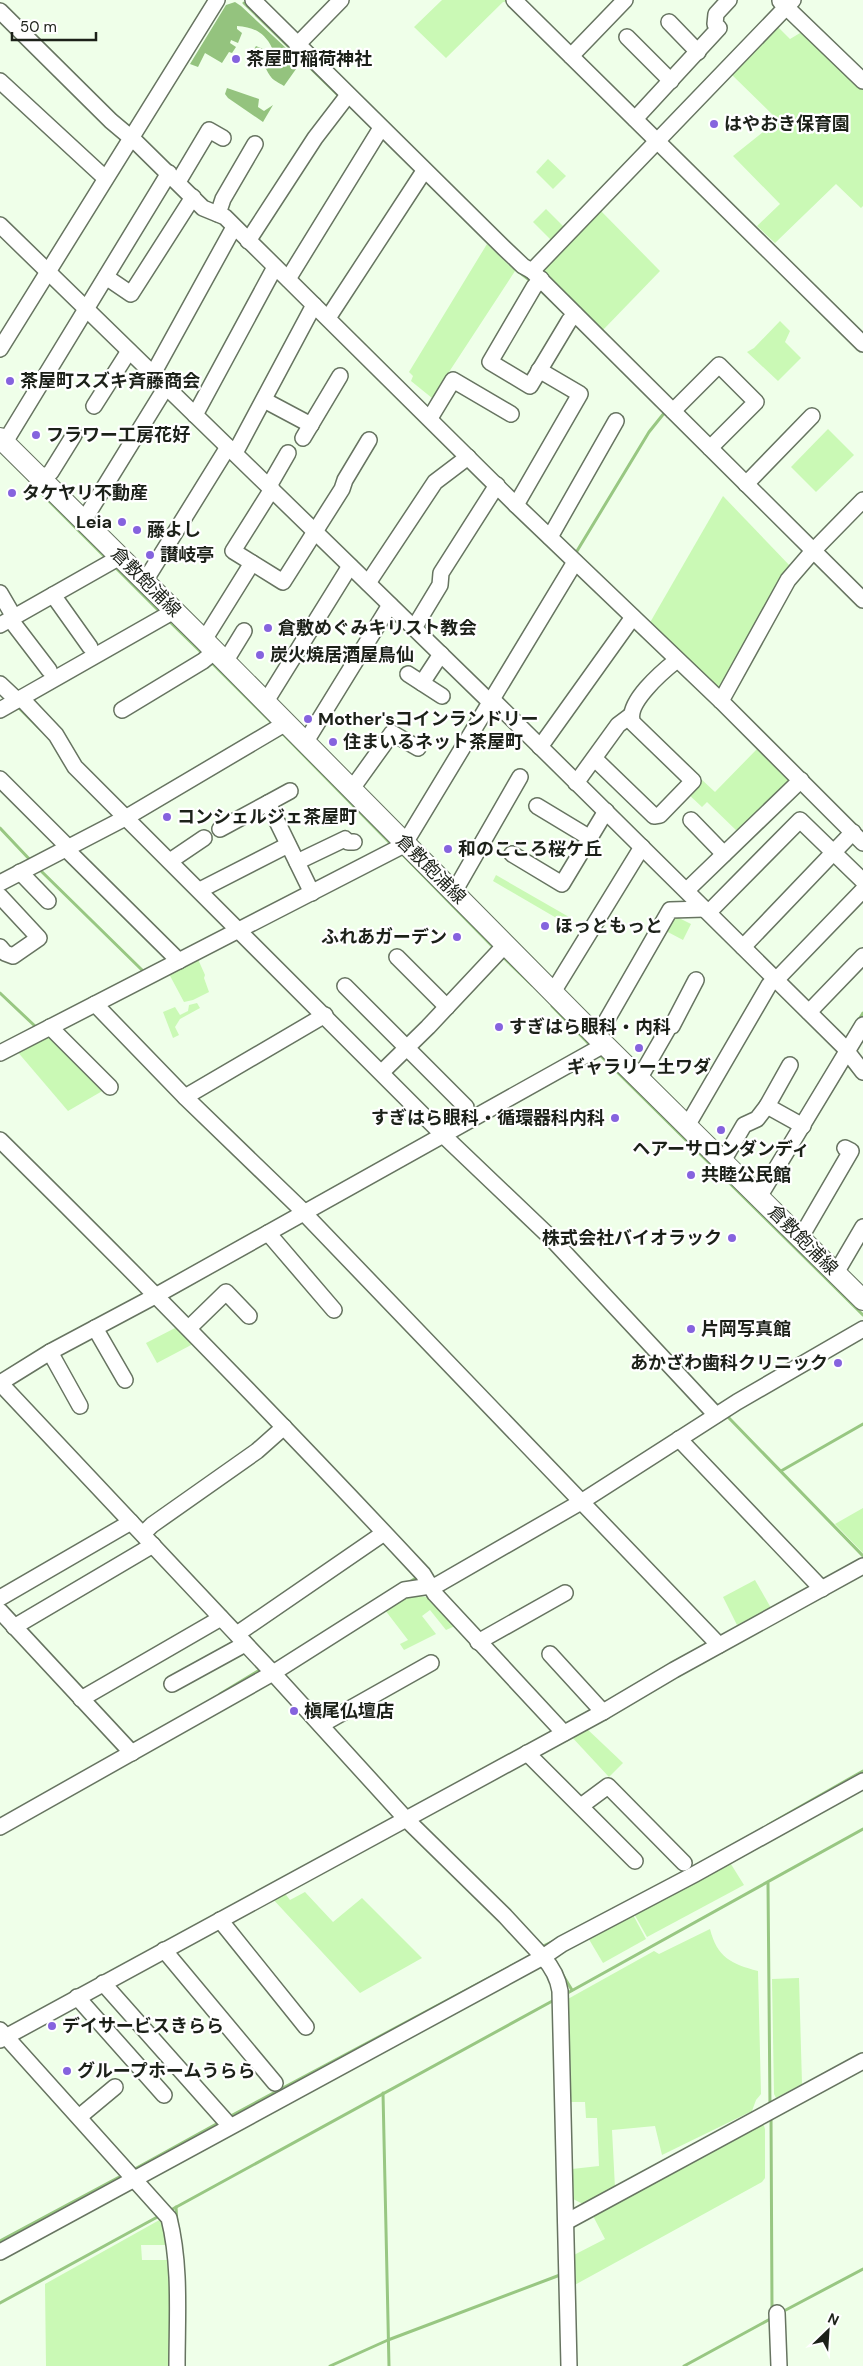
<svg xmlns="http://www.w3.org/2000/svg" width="863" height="2366" viewBox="0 0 863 2366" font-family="'DM Sans','Noto Sans JP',sans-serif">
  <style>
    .green { fill: #caf9b5 }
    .forest { fill: #94c37e }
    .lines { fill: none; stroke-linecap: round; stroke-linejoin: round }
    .stream { stroke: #98c782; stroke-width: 3 }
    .minor-casing { stroke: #677461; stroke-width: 18 }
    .major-casing { stroke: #677461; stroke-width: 22 }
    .minor { stroke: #fff; stroke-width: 15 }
    .major { stroke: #fff; stroke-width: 20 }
    .poi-dot { fill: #8563de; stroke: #fff; stroke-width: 2 }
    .labels { text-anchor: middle; stroke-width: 4.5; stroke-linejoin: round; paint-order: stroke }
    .poi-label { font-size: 18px; font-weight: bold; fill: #1c2119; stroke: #fff; text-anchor: start }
    .street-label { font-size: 18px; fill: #1c2119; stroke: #fff }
  </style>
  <rect width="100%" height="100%" fill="#efffe9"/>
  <g class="green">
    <path d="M 442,0 L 509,0 L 511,2 L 503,2 L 446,58 L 414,27 Z"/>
    <path d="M 775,24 L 790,39 L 805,30 L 863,87 L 863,206 L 861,208 L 836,184 L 775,243 L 757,226 L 780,204 L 733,156 L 778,120 L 729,72 Z"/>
    <path d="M 548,159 L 566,176 L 553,189 L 536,172 Z"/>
    <path d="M 598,208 L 660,271 L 602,331 L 541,270 Z"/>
    <path d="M 546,209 L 565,228 L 552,241 L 533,222 Z"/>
    <path d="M 487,244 L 515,271 L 432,398 L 411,381 L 413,376 L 409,372 Z"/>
    <path d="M 780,321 L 790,331 L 785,342 L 801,358 L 778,381 L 747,352 L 754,348 Z"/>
    <path d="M 828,429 L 854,455 L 816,492 L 791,467 Z"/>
    <path d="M 723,496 L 792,568 L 721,690 L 714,691 L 648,626 Z"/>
    <path d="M 757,749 L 791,782 L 740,834 L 707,802 L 702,807 L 686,792 L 700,778 L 715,792 Z"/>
    <path d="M 496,875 L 569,917 L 565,923 L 493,881 Z"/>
    <path d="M 675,916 L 691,924 L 683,940 L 664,930 Z"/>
    <path d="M 197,957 L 205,975 L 204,978 L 209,992 L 193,1000 L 184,1002 L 168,972 Z"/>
    <path d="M 197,1003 L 200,1008 L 180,1019 L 175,1027 L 179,1035 L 173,1038 L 163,1012 L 175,1007 L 180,1015 L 188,1011 L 189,1005 Z"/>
    <path d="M 48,1034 L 104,1090 L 68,1111 L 16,1050 Z"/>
    <path d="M 177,1327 L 193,1344 L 157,1363 L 146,1343 Z"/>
    <path d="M 863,1508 L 863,1553 L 835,1524 Z"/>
    <path d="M 755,1580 L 771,1608 L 737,1625 L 723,1597 Z"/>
    <path d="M 407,1595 L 428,1597 L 455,1626 L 446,1630 L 430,1610 L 422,1616 L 436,1634 L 404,1650 L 400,1644 L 408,1640 L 385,1610 Z"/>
    <path d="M 585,1727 L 623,1763 L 609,1777 L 570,1735 Z"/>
    <path d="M 729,1861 L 744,1885 L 647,1937 L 633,1912 Z"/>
    <path d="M 283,1891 L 290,1900 L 305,1892 L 333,1922 L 362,1898 L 422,1958 L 360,1993 L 271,1897 Z"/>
    <path d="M 632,1913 L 646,1939 L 603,1963 L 587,1936 Z"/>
    <path d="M 710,1929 C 717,1957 731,1964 758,1971 L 761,2094 L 756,2100 L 752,2111 L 662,2155 L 655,2126 L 612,2130 L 615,2188 L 583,2204 L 573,2199 L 572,2169 L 599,2166 L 597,2118 L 586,2118 L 585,2102 L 567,2102 L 566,2000 L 654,1951 L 659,1954 Z"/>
    <path d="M 799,1978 L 802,2084 L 776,2098 L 774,2094 L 772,1979 Z"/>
    <path d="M 762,2119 L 765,2129 L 765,2178 L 762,2182 L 571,2287 L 570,2257 L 605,2239 L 592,2214 Z"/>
    <path d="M 163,2218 L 168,2245 L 141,2245 L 142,2260 L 171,2260 L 172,2366 L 46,2366 L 45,2284 Z"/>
  </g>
  <g class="forest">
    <path d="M 235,2 L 241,6 L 301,62 L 284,86 C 271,78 272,80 265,67 L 249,57 L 256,46 L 270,52 L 272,48 C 265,33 254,27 237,26 L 237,29 L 242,33 L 238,43 L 231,40 L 230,43 L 236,47 L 232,53 L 229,52 L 222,63 L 205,53 L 198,67 L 190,64 L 226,5 Z"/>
    <path d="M 227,88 L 259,99 L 258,107 L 264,111 L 273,105 L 263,122 L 228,98 L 225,94 Z"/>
  </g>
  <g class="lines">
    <g class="stream">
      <path d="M 244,3 L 340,97"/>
      <path d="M 514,268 L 532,282"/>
      <path d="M 538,288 L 559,308"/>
      <path d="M 30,482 L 107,559"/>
      <path d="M 577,551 L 649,432 L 665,412"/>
      <path d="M 113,565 L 162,614"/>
      <path d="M 168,620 L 203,654"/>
      <path d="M 209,660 L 274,725"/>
      <path d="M 18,707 L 40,729"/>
      <path d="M 280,731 L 391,844"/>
      <path d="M 0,828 L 32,862"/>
      <path d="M 402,854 L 496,950"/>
      <path d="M 38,868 L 143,971"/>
      <path d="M 502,956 L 532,985"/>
      <path d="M 0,993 L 36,1027"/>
      <path d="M 552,1006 L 590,1045"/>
      <path d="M 858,1021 L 863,1013"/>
      <path d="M 599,1054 L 863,1315"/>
      <path d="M 848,1065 L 854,1072"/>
      <path d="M 729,1418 L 863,1556"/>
      <path d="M 781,1471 L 863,1424"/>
      <path d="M 408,1583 L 416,1578"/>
      <path d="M 220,1694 L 258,1671"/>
      <path d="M 768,1825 L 863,1771"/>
      <path d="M 768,1883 L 770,2107"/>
      <path d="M 541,1947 L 556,1940"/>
      <path d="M 561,1972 L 572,1990"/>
      <path d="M 564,1995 L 863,1829"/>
      <path d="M 383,2093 L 389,2366"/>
      <path d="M 771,2115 L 772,2309"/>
      <path d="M 227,2118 L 517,1963"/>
      <path d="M 133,2170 L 220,2122"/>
      <path d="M 176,2207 L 177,2224"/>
      <path d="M 169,2211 L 556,1999"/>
      <path d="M 0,2241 L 123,2175"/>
      <path d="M 0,2303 L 161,2215"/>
      <path d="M 782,2312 L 863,2269"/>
      <path d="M 330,2366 L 388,2340 L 560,2275"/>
      <path d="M 684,2366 L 772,2318"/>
    </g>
    <defs>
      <g id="minor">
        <path d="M 253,0 L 504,248 L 523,266 L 532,271 L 863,600"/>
        <path d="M 514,0 L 863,344"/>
        <path d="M 780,1 L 863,81"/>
        <path d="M 0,11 L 111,121 L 136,142 L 203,208 L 225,217 L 516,505 L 721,701 L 863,843"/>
        <path d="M 669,22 L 698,52"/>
        <path d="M 627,37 L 671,81"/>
        <path d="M 297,45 L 341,0"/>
        <path d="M 571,56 L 625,0"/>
        <path d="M 0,81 L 105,178"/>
        <path d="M 635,119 L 719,28 L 715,24 L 716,14 L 729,0"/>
        <path d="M 178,182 L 209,130 L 223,138"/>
        <path d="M 218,214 L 223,199 L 255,144"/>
        <path d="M 0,225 L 491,703 L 496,703 L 843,1046 L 863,1072"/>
        <path d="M 248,241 L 315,138 L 348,95"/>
        <path d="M 532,271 L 793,0"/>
        <path d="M 106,277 L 131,294 L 193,197"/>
        <path d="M 288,279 L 381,128"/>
        <path d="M 541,279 L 534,287 L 490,362 L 530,386 L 569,321 L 575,314"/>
        <path d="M 328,318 L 424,171"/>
        <path d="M 0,349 L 217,0"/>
        <path d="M 153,374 L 234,227"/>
        <path d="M 264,400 L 311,425"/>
        <path d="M 94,406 L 129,351"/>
        <path d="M 673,411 L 719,365 L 756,402 L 710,448"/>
        <path d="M 195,415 L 275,267"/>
        <path d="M 430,418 L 453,380 L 511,414"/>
        <path d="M 303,438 L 340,376"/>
        <path d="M 5,442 L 169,173"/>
        <path d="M 235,453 L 314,305"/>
        <path d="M 42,479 L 51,472 L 74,435"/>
        <path d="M 746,484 L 812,416"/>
        <path d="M 269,486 L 288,453"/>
        <path d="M 272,489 L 233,551 L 283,582 L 342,489 L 345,480 L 369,440"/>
        <path d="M 516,505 L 580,394 L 539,370"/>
        <path d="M 84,520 L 166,387"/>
        <path d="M 550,537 L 616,421"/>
        <path d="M 145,581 L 228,447"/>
        <path d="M 368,583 L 435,482 L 468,457"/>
        <path d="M 0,593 L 14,617"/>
        <path d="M 53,595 L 90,647"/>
        <path d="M 10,619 L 49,670"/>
        <path d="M 0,625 L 120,557"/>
        <path d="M 414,628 L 440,585 L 441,573 L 497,485"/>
        <path d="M 204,640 L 252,563"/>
        <path d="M 225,662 L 244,631"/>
        <path d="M 408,674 L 442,696"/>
        <path d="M 422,683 L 441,654"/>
        <path d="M 0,684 L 17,700"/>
        <path d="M 21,698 L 56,735 L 75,767 L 443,1135 L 550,1237 L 716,1415"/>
        <path d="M 721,701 L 788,580 L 813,551 L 863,500"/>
        <path d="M 265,703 L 350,566"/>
        <path d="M 0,710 L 174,611"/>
        <path d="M 122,710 L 203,661 L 215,651"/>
        <path d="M 305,743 L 390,605"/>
        <path d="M 540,747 L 633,617"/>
        <path d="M 595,759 L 654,816 L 660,815 L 693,781 L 633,723 C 624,704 663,671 677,660"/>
        <path d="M 0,779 L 68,847"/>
        <path d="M 576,783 L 618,725 L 630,716"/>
        <path d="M 351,790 L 392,733 L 418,748"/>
        <path d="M 268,803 L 290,791"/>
        <path d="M 537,806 L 590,838"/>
        <path d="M 691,820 L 724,854"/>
        <path d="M 220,829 L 268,803 L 312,893"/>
        <path d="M 65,848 L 179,961"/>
        <path d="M 512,854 L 562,884 L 606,811"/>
        <path d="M 170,861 L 204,838"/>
        <path d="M 297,862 L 345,839 L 348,842 L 354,842"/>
        <path d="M 20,872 L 48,901"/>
        <path d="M 0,883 L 127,817 L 286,723"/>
        <path d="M 200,890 L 288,845"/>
        <path d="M 687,890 L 801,780"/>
        <path d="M 454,892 L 520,777"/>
        <path d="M 0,896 L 39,938 L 13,956 L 5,953 L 0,947"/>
        <path d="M 709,912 L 800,820 L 863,881"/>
        <path d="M 743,947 L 853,832"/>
        <path d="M 397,957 L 447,1007"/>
        <path d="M 776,980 L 863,890"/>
        <path d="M 345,986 L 466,1107"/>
        <path d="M 553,992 L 642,847"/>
        <path d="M 95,1004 L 185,1097 L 304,1212"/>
        <path d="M 809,1012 L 863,956"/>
        <path d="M 50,1027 L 110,1087"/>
        <path d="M 597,1037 L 670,910 L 705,909"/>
        <path d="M 0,1053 L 400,847 L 405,843 L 575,562"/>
        <path d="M 790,1065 L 767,1106 L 803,1126"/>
        <path d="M 382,1072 L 428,1027 L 506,944"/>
        <path d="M 639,1079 L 669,1027 L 672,1026 L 696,980"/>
        <path d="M 185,1097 L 325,1015"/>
        <path d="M 687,1126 L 769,985"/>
        <path d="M 0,1140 C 144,1282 285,1426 423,1574 L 435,1594 L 564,1733"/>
        <path d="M 723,1161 L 744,1125 L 757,1119 L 767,1106"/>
        <path d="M 759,1197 L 863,1025"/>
        <path d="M 304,1213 L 719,1645"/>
        <path d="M 268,1233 L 334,1310"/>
        <path d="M 799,1237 L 805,1230 L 851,1151 L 845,1148"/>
        <path d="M 836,1273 L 863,1227"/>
        <path d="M 95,1328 L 125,1380"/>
        <path d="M 189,1328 L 226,1292 L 249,1316"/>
        <path d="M 50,1352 L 80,1406"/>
        <path d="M 679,1439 L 822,1589"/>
        <path d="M 143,1534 L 152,1525 L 257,1451 L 284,1427"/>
        <path d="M 0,1598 L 131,1522"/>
        <path d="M 0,1611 L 132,1753"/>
        <path d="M 14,1627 L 153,1545"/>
        <path d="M 237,1634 L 384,1533"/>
        <path d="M 478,1642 L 565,1593"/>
        <path d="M 550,1654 L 603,1712"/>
        <path d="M 172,1684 L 245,1644"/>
        <path d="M 81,1699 L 221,1618"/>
        <path d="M 321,1725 L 431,1663"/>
        <path d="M 527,1753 L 635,1861"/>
        <path d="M 581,1806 L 608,1786 L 684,1863"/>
        <path d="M 0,1827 L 273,1673 L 404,1590 L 437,1585 L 581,1502 L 737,1402 L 863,1329"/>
        <path d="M 220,1920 L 306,2027"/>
        <path d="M 164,1950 L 275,2083"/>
        <path d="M 103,1983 L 230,2126"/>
        <path d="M 77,1997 L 164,2095"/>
        <path d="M 0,2030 L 169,2218 C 181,2266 177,2317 177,2366"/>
        <path d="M 0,2040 L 603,1712 L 674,1670 L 863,1566"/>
        <path d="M 79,2117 L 115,2087"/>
        <path d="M 566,2222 L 863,2061"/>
        <path d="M 0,2252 L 543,1957 L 505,1916 L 406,1819 L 273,1673 L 0,1383 L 50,1352 L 157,1295 L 604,1045"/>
        <path d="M 777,2313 L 779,2366"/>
        <path d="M 569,2366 L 560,1991 C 558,1978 552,1967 543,1957 L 562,1944 L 695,1874 L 863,1781"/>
      </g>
      <path id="major" d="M 0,438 L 204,640 L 597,1037 L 863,1300"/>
    </defs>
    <use href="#minor" class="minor-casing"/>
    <use href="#major" class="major-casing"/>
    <use href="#minor" class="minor"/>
    <use href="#major" class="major"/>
  </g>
  <g class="poi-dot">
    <circle cx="236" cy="59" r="5"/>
    <circle cx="714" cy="124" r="5"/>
    <circle cx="10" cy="381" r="5"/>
    <circle cx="36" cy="435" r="5"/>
    <circle cx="12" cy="493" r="5"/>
    <circle cx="122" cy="522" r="5"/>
    <circle cx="137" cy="530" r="5"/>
    <circle cx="150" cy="555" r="5"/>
    <circle cx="268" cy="628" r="5"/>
    <circle cx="260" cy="655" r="5"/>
    <circle cx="308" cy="719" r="5"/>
    <circle cx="333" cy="742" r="5"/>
    <circle cx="167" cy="817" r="5"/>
    <circle cx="448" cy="849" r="5"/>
    <circle cx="545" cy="926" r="5"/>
    <circle cx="457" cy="937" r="5"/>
    <circle cx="499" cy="1027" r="5"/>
    <circle cx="639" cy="1048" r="5"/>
    <circle cx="615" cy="1118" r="5"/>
    <circle cx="721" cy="1130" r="5"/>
    <circle cx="691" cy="1175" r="5"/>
    <circle cx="732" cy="1238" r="5"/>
    <circle cx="691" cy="1329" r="5"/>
    <circle cx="838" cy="1363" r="5"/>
    <circle cx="294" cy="1711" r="5"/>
    <circle cx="52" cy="2026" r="5"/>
    <circle cx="67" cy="2071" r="5"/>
  </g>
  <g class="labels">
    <g class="poi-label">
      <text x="246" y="65">茶屋町稲荷神社</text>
      <text x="724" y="130">はやおき保育園</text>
      <text x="20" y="387">茶屋町スズキ斉藤商会</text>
      <text x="46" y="441">フラワー工房花好</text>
      <text x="22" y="499">タケヤリ不動産</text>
      <text x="112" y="528" text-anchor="end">Leia</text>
      <text x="147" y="536">藤よし</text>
      <text x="160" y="561">讃岐亭</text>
      <text x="278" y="634">倉敷めぐみキリスト教会</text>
      <text x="270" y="661">炭火焼居酒屋鳥仙</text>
      <text x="318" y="725">Mother'sコインランドリー</text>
      <text x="343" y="748">住まいるネット茶屋町</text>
      <text x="177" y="823">コンシェルジェ茶屋町</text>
      <text x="458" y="855">和のこころ桜ケ丘</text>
      <text x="555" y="932">ほっともっと</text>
      <text x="447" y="943" text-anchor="end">ふれあガーデン</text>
      <text x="509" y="1033">すぎはら眼科・内科</text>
      <text x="639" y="1073" text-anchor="middle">ギャラリー土ワダ</text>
      <text x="605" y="1124" text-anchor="end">すぎはら眼科・循環器科内科</text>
      <text x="721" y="1155" text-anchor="middle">ヘアーサロンダンディ</text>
      <text x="701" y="1181">共睦公民館</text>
      <text x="722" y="1244" text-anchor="end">株式会社バイオラック</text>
      <text x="701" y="1335">片岡写真館</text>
      <text x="828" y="1369" text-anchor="end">あかざわ歯科クリニック</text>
      <text x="304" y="1717">槇尾仏壇店</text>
      <text x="62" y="2032">デイサービスきらら</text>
      <text x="77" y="2077">グループホームうらら</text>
    </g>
    <g class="street-label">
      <text transform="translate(146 582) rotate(45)" y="6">倉敷飽浦線</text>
      <text transform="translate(431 869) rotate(45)" y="6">倉敷飽浦線</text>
      <text transform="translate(803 1240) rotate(45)" y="6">倉敷飽浦線</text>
    </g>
  </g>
  <g transform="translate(828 2331) rotate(25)" stroke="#ffffff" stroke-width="4" paint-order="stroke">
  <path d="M0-4L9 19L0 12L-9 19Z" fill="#1c2119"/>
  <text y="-8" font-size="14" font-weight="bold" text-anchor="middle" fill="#1c2119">N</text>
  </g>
  <path d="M12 32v8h84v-8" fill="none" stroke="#1c2119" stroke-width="2.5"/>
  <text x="20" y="32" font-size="15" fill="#1c2119" stroke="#ffffff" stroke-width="4" paint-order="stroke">50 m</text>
</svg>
